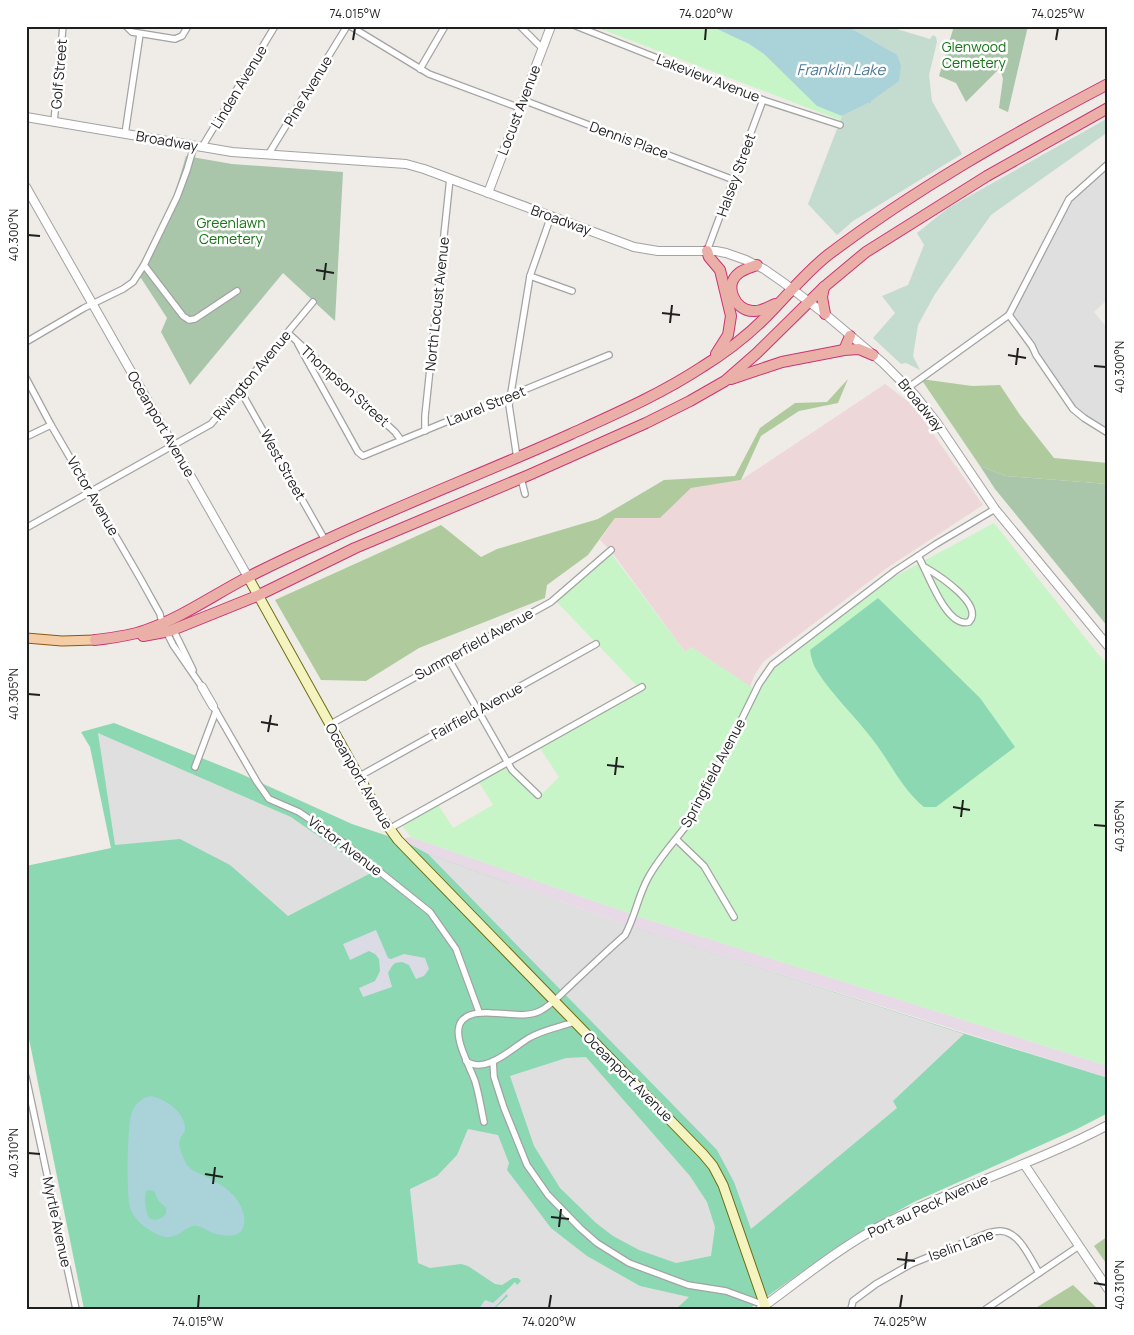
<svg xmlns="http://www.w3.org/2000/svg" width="1134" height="1335" viewBox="0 0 1134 1335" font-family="Manrope,sans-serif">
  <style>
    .commercial { fill: #eed7d8 }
    .industrial { fill: #e7d9e6 }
    .forest { fill: #afcb9e }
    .wetland { fill: #c4dccf }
    .cemetery { fill: #a9c6ab }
    .park { fill: #c7f5c7 }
    .pitch { fill: #8bd8b3 }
    .parking { fill: #dfdfdf }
    .plaza { fill: #dadbe5 }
    .water { fill: #aad2d9; fill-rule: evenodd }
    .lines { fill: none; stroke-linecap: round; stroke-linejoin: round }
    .minor-casing { stroke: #a3a3a3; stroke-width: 8 }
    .tertiary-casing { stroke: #a3a3a3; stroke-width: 10 }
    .secondary-casing { stroke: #6c6e0e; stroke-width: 11 }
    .primary-casing { stroke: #8e580c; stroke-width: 11 }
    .trunk-casing { stroke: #cd3375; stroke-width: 12 }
    .minor { stroke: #fff; stroke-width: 5.5 }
    .tertiary { stroke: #fff; stroke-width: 8 }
    .secondary { stroke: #f5f3bf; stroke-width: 9 }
    .primary { stroke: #f4cca6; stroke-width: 9 }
    .trunk { stroke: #eab0a8; stroke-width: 10 }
    .ticks { fill: none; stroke: #1f1f1f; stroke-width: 2 }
    .labels { text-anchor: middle; stroke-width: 5; stroke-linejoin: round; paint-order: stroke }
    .park-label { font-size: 14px; fill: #157615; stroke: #fff }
    .street-label { font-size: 14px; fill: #1f1f1f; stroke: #fff }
    .water-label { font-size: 15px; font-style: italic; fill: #4c7898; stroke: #fff }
    .neatline { fill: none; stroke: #1f1f1f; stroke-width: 2 }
    .ticks-label { font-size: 12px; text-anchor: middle; fill: #1f1f1f }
  </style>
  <rect width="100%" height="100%" fill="#efebe6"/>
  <path class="commercial" d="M 885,384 L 913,405 L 983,505 L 887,568 L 763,662 L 754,676 L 750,687 L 691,647 L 685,652 L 611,551 L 600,540 L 615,518 L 660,518 L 691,488 L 741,480 Z"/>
  <path class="industrial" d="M 411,837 L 640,917 L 1108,1066 L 1108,1078 L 638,929 L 428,854 L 406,842 L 405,838 Z"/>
  <g class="forest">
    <path d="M 848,379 L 838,403 L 799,411 L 761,436 L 741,480 L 691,488 L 660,518 L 615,518 L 588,555 L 547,585 L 545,598 L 419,648 L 366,681 L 321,680 L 275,600 L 441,525 L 481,557 L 497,549 L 598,519 L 664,480 L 735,476 L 760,428 L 795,403 L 827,402 Z"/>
    <path d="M 921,379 L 972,386 L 1000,385 L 1020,415 L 1054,458 L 1108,463 L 1108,484 L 1006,476 L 980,466 Z"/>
    <path d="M 1108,1236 L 1108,1266 L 1094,1246 Z"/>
    <path d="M 1073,1285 L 1098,1309 L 1034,1309 Z"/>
  </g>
  <g class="wetland">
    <path d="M 847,26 L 887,26 L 930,39 L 933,35 L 936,37 L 937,42 L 929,75 L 932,101 L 962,154 L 853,221 L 837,235 L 808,204 L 842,116 L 871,101 L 896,54 Z"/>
    <path d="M 1108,118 L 1108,132 L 991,215 L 935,294 L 918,325 L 913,356 L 920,370 L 906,363 L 901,364 L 873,338 L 895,313 L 882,296 L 908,285 L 924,245 L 917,233 L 948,208 Z"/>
  </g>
  <g class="cemetery">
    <path d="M 954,26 L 1028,26 L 1008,112 L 999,108 L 1003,79 L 1000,68 L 966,102 L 956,83 L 939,76 Z"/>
    <path d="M 186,156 L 232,164 L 343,172 L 335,321 L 283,273 L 190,385 L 161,332 L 167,318 L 137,272 L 174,196 Z"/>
    <path d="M 980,466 L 1006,476 L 1108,484 L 1108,627 L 995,489 Z"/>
  </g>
  <g class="park">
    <path d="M 593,26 L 715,28 L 749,44 L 764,54 L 817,106 L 842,116 L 840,120 Z"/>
    <path d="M 994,523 L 1098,654 L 1108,664 L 1108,1066 L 640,917 L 411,837 L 400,823 L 437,803 L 453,828 L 493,805 L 477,779 L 505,764 L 539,797 L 559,777 L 538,745 L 640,689 L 554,599 L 610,552 L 685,652 L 691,647 L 756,690 L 774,665 L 870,590 Z"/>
  </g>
  <g class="pitch">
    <path d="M 878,598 L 980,698 L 1015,747 L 936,807 L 924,807 C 902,789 890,762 873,740 C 855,716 833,696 817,671 C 813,665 811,657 810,650 Z"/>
    <path d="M 114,723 L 239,773 L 352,824 L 406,842 L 428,854 L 619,923 L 956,1031 L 1108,1078 L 1108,1113 L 1077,1129 L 914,1202 L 853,1236 L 749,1309 L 84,1309 L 26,1024 L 26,866 L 111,848 L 90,747 L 81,732 Z"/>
  </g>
  <g class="parking">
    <path d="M 1108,164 L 1108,299 L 1094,312 L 1108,329 L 1108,437 L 1077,416 L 1072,412 L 1004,314 L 1072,192 Z"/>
    <path d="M 98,733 L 291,817 L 371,873 L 288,916 L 230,865 L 180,839 L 115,845 Z"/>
    <path d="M 428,854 L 626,925 L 964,1034 L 893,1101 L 897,1108 L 751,1229 L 734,1182 L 717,1150 Z"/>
    <path d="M 586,1057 L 690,1176 L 707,1202 L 715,1227 L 711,1256 L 676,1263 L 639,1250 L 613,1236 L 596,1223 L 560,1188 L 534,1146 L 510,1076 L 566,1058 Z"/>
    <path d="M 468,1129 L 498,1135 L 509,1163 L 507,1170 L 551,1228 L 587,1256 L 640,1286 L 689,1297 L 676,1309 L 494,1309 L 508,1296 L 505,1292 L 515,1282 L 517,1285 L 521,1281 L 518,1278 L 513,1278 L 502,1285 L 495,1284 L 468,1266 L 461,1264 L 430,1268 L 418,1263 L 410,1189 L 437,1176 L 457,1155 Z"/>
  </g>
  <g class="plaza">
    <path d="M 376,930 L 388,958 L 391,959 L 404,954 L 425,958 L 429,969 L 424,976 L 416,979 L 409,965 L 402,962 L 395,963 L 392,966 L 388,973 L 392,987 L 363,997 L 359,988 L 375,981 L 380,971 L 379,959 L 375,954 L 369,951 L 350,960 L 343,944 Z"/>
    <path d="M 505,1292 L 507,1294 L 493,1309 L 479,1309 L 485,1300 L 493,1303 Z"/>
  </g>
  <g class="water">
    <path d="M 648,26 L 847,26 L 896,54 L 898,57 L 901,66 L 899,81 L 871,101 L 871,103 L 868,103 L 842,116 L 817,106 L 764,54 L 749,44 L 715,28 L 654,28 Z"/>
    <path d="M 151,1096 C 165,1099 184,1111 185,1127 C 186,1133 181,1135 180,1140 C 177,1146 184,1159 187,1165 C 191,1170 197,1173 203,1175 C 220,1184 237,1192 243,1212 C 245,1217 245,1225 242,1230 C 237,1237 228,1236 221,1235 C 210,1234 204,1227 197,1226 C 183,1224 178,1246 155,1233 C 146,1229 135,1220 131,1210 C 126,1200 127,1122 132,1112 C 136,1103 141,1098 151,1096 ZM 150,1190 L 154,1191 L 158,1200 L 166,1208 L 166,1214 C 160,1220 156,1221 149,1218 C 145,1209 144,1200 146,1191 Z"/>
  </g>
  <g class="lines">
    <defs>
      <g id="minor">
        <path d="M 126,26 L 132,32 L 175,39 L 182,36 L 188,26"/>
        <path d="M 350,26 L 429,74 L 520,108"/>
        <path d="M 520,26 L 542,48"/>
        <path d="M 576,26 L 763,100 L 840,125"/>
        <path d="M 420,69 L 445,26"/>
        <path d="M 523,100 L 734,180"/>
        <path d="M 54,122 L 63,26"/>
        <path d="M 125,134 L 140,34"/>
        <path d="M 202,147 L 275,26"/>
        <path d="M 268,155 L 347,26"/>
        <path d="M 707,251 L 763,100"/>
        <path d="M 144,265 L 183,316 L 189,320 L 195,319 L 237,291"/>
        <path d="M 530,276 L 572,291"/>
        <path d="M 1009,315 L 1032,346 L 1036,355 L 1073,409 L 1084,418 L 1108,433"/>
        <path d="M 288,333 L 395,432 L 401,440"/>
        <path d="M 26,342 L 84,308 L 123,289 L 133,282 L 144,265 L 177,197 L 187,170 L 194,146"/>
        <path d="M 298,344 L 358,452 L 363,456 L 609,355"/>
        <path d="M 26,378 L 51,425 L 140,578 L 160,614 L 162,623 L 173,645 L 202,687"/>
        <path d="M 909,387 L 1009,315 L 1069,199 L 1108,164"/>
        <path d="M 240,390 L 325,540"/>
        <path d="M 425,431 L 425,416 L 450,178"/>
        <path d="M 26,437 L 51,425"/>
        <path d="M 517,458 L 509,405 L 530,276 L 551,216"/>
        <path d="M 521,478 L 525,494"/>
        <path d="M 26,528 L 211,424 L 313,302"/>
        <path d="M 918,556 C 927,570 946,629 969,622 C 985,605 938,575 926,568"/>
        <path d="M 173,629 L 193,670"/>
        <path d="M 448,658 L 512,770 L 538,795"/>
        <path d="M 213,706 L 257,782 L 269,799 L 299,812 L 344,843 L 430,912 L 456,949 L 479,1012"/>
        <path d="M 329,725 L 551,602 L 611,550"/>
        <path d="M 195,767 L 216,711"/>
        <path d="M 358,777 L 596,644"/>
        <path d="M 389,829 L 642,687"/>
        <path d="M 677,840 L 704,866 L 734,917"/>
        <path d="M 466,1061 C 486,1075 512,1048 529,1038 C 542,1030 560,1027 574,1022"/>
        <path d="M 493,1061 L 494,1077 L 504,1108 L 527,1165 L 548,1195 L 580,1228 L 597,1243 L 629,1263 L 688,1285 L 726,1291 L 764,1305"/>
        <path d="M 26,1077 L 76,1309"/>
        <path d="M 484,1122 C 481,1108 479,1094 475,1081 C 465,1054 436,1010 491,1013 C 506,1013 527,1018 540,1011 C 552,1005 562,993 572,984 C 589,968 607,951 625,935 C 635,917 638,896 648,878 C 661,854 681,835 696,812 L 759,684 L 772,665 L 895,571 L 936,544 L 995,509"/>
        <path d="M 851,1309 L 853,1301 L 876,1284 L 911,1264 L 988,1233 C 992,1232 996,1231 1000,1231 C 1019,1231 1030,1258 1039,1273"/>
        <path d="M 986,1309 L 1079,1246"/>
      </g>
      <g id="tertiary">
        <path d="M 26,117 L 232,152 L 406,164 L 424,169 L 634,247 L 658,251 L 716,251 L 726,253 L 746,260 L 764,269 L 784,283 L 825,314 L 883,363 L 915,395 L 937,423 L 995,509 L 1108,646"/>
        <path d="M 26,187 L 248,577"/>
        <path d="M 488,193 L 551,26"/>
        <path d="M 202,687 L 213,706"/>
        <path d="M 1024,1164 L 1108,1289"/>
        <path d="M 760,1309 C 800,1280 839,1248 882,1225 C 955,1187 1035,1164 1108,1125"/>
      </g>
      <path id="secondary" d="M 248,577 L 382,818 L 398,840 L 703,1154 L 713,1166 L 723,1185 L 766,1309"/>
      <path id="primary" d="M 26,638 L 62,641 L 95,640"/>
      <g id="trunk">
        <path d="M 707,251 L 709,257 L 720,270 L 731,316 L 728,335 L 716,354"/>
        <path d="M 757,265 C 752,267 744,269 739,273 C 723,285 735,311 753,311 C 761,312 768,307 775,304"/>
        <path d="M 824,287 L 822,297 L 825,314"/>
        <path d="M 844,350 L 850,336"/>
        <path d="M 731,379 L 782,362 L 844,350 L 859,349 L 873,355"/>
        <path d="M 143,636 L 170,631 L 257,596 L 355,548 L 529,475 L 646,423 L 690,401 L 725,381 L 757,353 L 824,287 L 866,252 L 987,176 L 1108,108"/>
        <path d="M 95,640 C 112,638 130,636 146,630 C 183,617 215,594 250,576 C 274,564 299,552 324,541 C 405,503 489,471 571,434 C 615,414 661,394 702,367 C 725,353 747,336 766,317 C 787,296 805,273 828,255 C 915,189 1011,135 1108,84"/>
      </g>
    </defs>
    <use href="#minor" class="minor-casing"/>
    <use href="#tertiary" class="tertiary-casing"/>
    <use href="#secondary" class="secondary-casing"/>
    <use href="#primary" class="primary-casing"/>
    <use href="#trunk" class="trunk-casing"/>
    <use href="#minor" class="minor"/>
    <use href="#tertiary" class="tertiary"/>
    <use href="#secondary" class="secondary"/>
    <use href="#primary" class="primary"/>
    <use href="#trunk" class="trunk"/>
  </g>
  <path class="ticks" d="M 353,40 L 355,28M 705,40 L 706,28M 1056,40 L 1058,28M 28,235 L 40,236M 316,270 L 334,273M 324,280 L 326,263M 662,313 L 680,315M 670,323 L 672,305M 1008,355 L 1026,358M 1016,365 L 1018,348M 1094,366 L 1106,367M 28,694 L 40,695M 261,722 L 278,725M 268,732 L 271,715M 607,765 L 624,767M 615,775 L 617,757M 953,807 L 970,810M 961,817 L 963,800M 1094,825 L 1106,826M 28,1153 L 40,1154M 205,1174 L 223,1177M 213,1184 L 215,1167M 551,1217 L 569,1219M 559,1227 L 561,1209M 897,1259 L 915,1261M 905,1269 L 907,1252M 1094,1283 L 1106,1285M 198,1308 L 199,1295M 549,1308 L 551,1295M 900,1308 L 902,1295"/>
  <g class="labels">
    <g class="park-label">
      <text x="974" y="52">Glenwood<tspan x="974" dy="16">Cemetery</tspan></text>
      <text x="231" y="228">Greenlawn<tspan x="231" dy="16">Cemetery</tspan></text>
    </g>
    <g class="street-label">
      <text transform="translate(59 74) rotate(-85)" y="5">Golf Street</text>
      <text transform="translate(708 78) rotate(21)" y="5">Lakeview Avenue</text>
      <text transform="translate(239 87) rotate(-59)" y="5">Linden Avenue</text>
      <text transform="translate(308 91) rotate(-59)" y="5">Pine Avenue</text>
      <text transform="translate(519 110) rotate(-69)" y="5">Locust Avenue</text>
      <text transform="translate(629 140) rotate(20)" y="5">Dennis Place</text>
      <text transform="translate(167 141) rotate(10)" y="5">Broadway</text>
      <text transform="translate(736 175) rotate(-70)" y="5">Halsey Street</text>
      <text transform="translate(561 220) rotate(20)" y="5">Broadway</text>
      <text transform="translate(437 304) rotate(-84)" y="5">North Locust Avenue</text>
      <text transform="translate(252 375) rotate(-50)" y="5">Rivington Avenue</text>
      <text transform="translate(345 386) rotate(42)" y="5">Thompson Street</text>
      <text transform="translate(921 405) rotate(51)" y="5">Broadway</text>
      <text transform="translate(486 406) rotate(-22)" y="5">Laurel Street</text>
      <text transform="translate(161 424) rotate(60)" y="5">Oceanport Avenue</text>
      <text transform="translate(283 465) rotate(61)" y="5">West Street</text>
      <text transform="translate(93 496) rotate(60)" y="5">Victor Avenue</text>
      <text transform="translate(474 644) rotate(-29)" y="5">Summerfield Avenue</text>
      <text transform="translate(477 711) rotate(-29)" y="5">Fairfield Avenue</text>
      <text transform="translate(713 773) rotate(-62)" y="5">Springfield Avenue</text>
      <text transform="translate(359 776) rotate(60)" y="5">Oceanport Avenue</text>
      <text transform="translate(345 846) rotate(37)" y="5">Victor Avenue</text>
      <text transform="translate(628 1077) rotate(45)" y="5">Oceanport Avenue</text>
      <text transform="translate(928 1206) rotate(-25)" y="5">Port au Peck Avenue</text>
      <text transform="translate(57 1222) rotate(78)" y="5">Myrtle Avenue</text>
      <text transform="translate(961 1245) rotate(-20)" y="5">Iselin Lane</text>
    </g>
    <g class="water-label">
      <text x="841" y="75">Franklin Lake</text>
    </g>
  </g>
  <rect width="1134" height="1335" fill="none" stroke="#ffffff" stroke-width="55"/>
  <rect x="28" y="28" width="1078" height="1280" class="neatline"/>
  <g class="ticks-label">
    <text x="355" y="18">74.015°W</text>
    <text x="706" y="18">74.020°W</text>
    <text x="1058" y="18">74.025°W</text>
    <text transform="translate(14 235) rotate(-90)" y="4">40.300°N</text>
    <text transform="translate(1120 367) rotate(-90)" y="4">40.300°N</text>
    <text transform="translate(14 694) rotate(-90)" y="4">40.305°N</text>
    <text transform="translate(1120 826) rotate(-90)" y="4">40.305°N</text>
    <text transform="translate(14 1153) rotate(-90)" y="4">40.310°N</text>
    <text transform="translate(1120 1285) rotate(-90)" y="4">40.310°N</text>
    <text x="198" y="1326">74.015°W</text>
    <text x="549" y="1326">74.020°W</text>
    <text x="900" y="1326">74.025°W</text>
  </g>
</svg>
